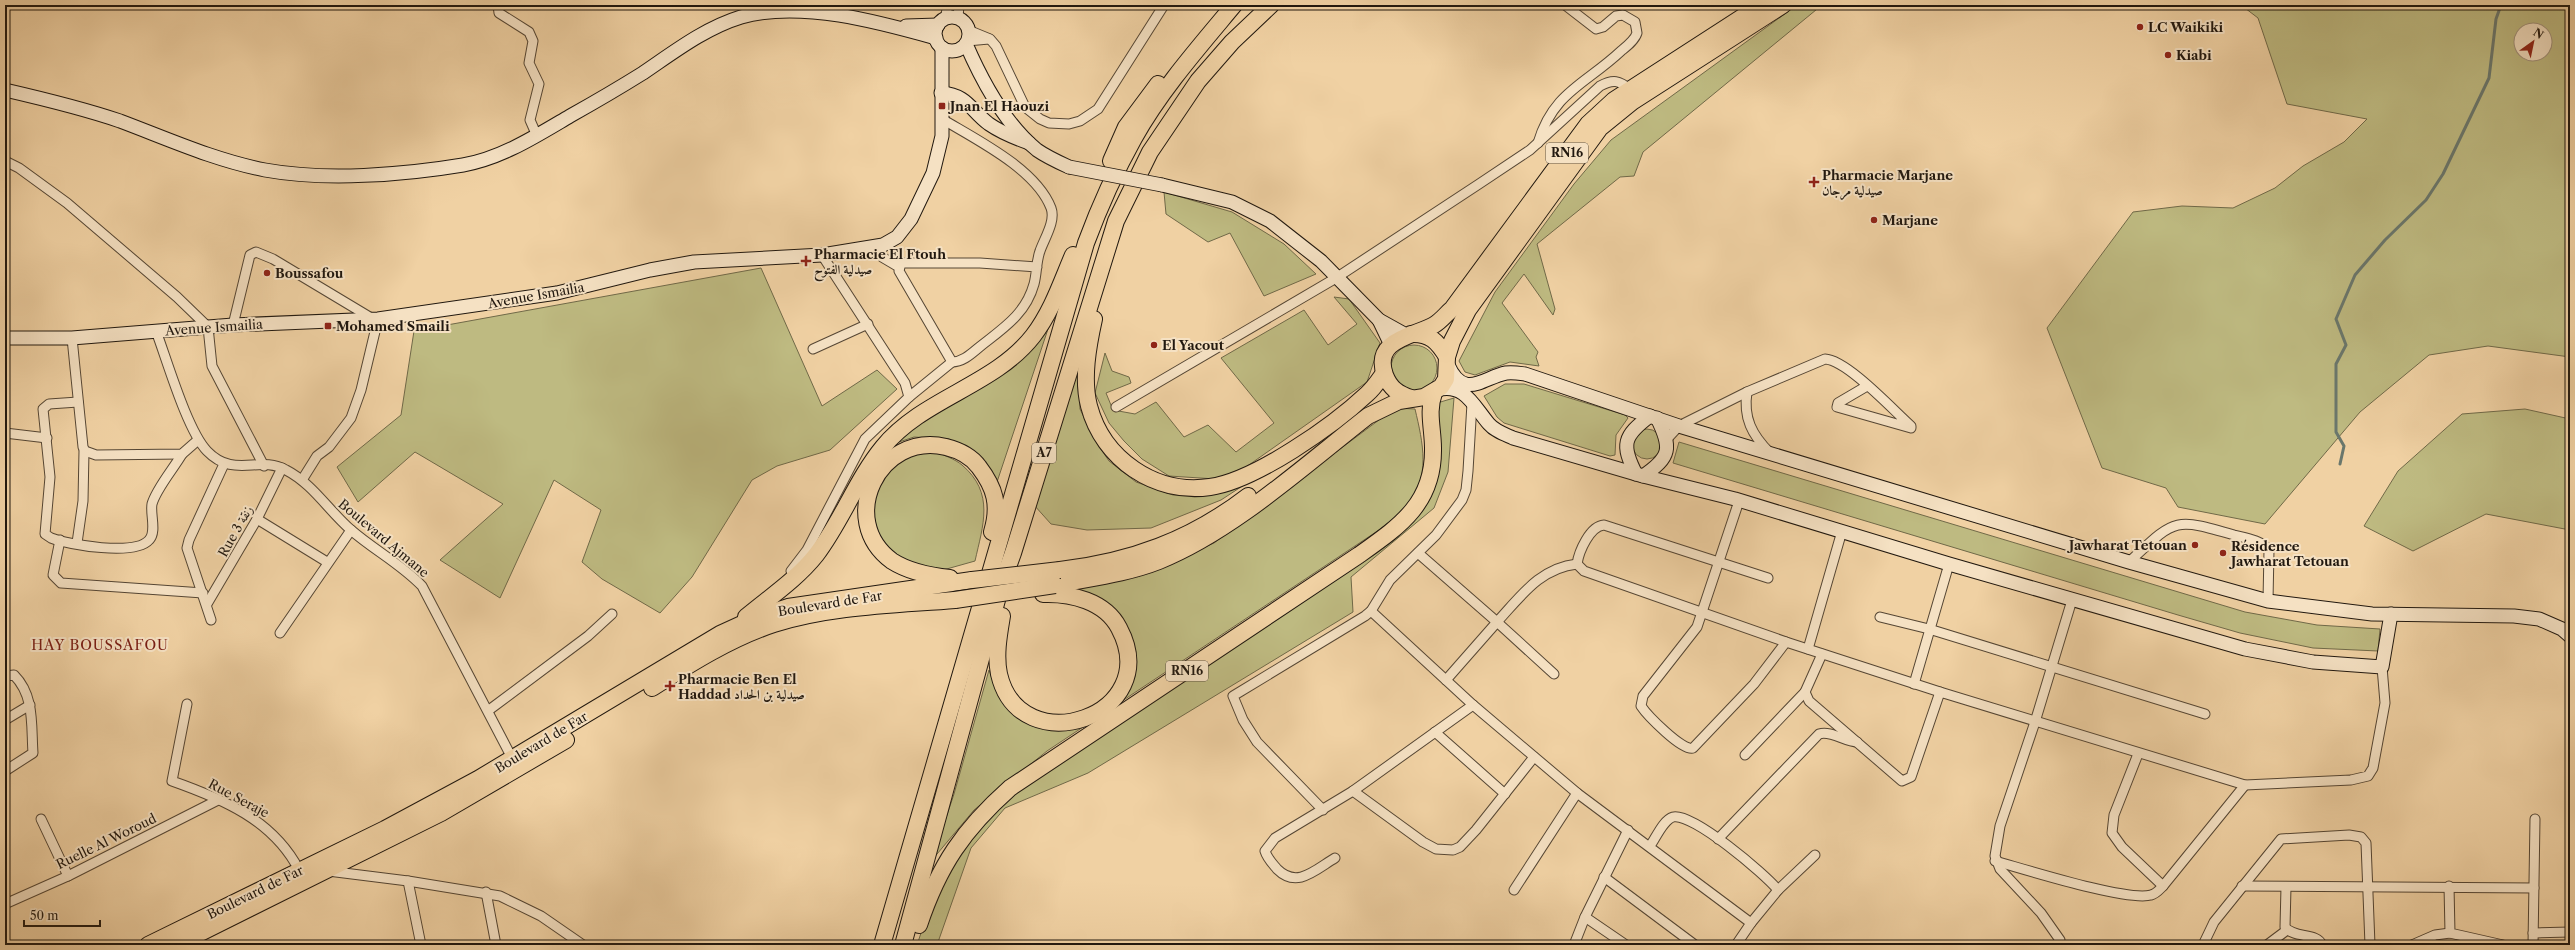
<svg xmlns="http://www.w3.org/2000/svg" width="2575" height="950" viewBox="0 0 2575 950" font-family="'Libre Caslon Text',Amiri,serif">
  <style>
    .green { fill: #beba81; stroke: #706948; fill-rule: evenodd }
    .lines { fill: none; stroke-linecap: round; stroke-linejoin: round }
    .stream { stroke: #6a776c; stroke-width: 3 }
    .street-casing { stroke: #554634; stroke-width: 11 }
    .secondary-casing { stroke: #21180f; stroke-width: 15 }
    .highway-casing { stroke: #21180f; stroke-width: 18 }
    .street { stroke: #f5e1c3; stroke-width: 9 }
    .secondary { stroke: #f5e1c3; stroke-width: 13 }
    .highway { stroke: #f0d1a3; stroke-width: 16 }
    .secondary-bridge-casing { stroke: #21180f; stroke-width: 15; stroke-linecap: butt }
    .highway-bridge-casing { stroke: #21180f; stroke-width: 18; stroke-linecap: butt }
    .secondary-bridge { stroke: #f5e1c3; stroke-width: 13 }
    .highway-bridge { stroke: #f0d1a3; stroke-width: 16 }
    .poi-dot { fill: #8f2418; stroke: #f5e1c3; stroke-width: 1.5 }
    .labels { text-anchor: middle; stroke-width: 4; stroke-linejoin: round; paint-order: stroke }
    .shield { fill: #f5e1c3; stroke: #615445; stroke-width: 1 }
    .shield-label { font-size: 12px; font-weight: bold; fill: #21180f }
    .poi-label { font-size: 13px; font-weight: bold; fill: #21180f; stroke: #f5e1c3; text-anchor: start }
    .street-label { font-size: 13px; fill: #21180f; stroke: #f5e1c3 }
    .neighbourhood-label { font-size: 14px; letter-spacing: 1px; fill: #7a1f14; stroke: #f5e1c3 }
  </style>
  <rect width="100%" height="100%" fill="#f0d1a3"/>
  <filter id="stains"><feTurbulence type="fractalNoise" baseFrequency=".005" numOctaves="4"/><feColorMatrix values="0 0 0 0 .2 0 0 0 0 .09 0 0 0 0 .02 0 0 0 .5 -.17"/></filter>
  <radialGradient id="worn" r=".72"><stop offset=".6" stop-color="#630" stop-opacity="0"/><stop offset="1" stop-color="#630" stop-opacity=".3"/></radialGradient>
  <g class="green">
    <path d="M 1797,5 L 1822,5 L 1643,152 L 1634,176 L 1620,177 L 1537,244 L 1555,309 L 1553,315 L 1524,274 L 1502,303 L 1538,352 L 1536,357 L 1539,366 L 1510,362 L 1475,375 L 1465,372 L 1459,361 L 1495,292 L 1574,184 L 1611,140 Z"/>
    <path d="M 2241,5 L 2570,5 L 2570,357 L 2488,346 L 2429,355 L 2360,412 L 2265,524 L 2178,507 L 2166,488 L 2102,468 L 2047,328 L 2133,212 L 2182,206 L 2233,208 L 2275,188 L 2303,166 L 2344,142 L 2367,119 L 2287,104 L 2258,18 ZM 2521,30 L 2545,30 L 2545,54 L 2521,54 Z"/>
    <path d="M 1164,192 L 1232,212 L 1284,244 L 1316,274 L 1264,296 L 1230,233 L 1208,242 L 1166,214 Z"/>
    <path d="M 761,268 L 822,406 L 877,370 L 897,389 L 830,450 L 777,466 L 752,480 L 692,577 L 660,613 L 602,579 L 582,562 L 601,510 L 554,480 L 500,598 L 440,560 L 503,504 L 415,452 L 358,502 L 337,467 L 401,415 L 414,331 Z"/>
    <path d="M 1334,297 L 1349,299 L 1380,343 L 1367,382 L 1246,467 L 1216,479 L 1169,476 L 1142,459 L 1124,441 L 1109,423 L 1095,393 L 1105,353 L 1112,371 L 1129,377 L 1131,383 L 1106,393 L 1113,410 L 1135,414 L 1156,402 L 1184,437 L 1208,425 L 1236,452 L 1274,423 L 1221,358 L 1304,310 L 1328,345 L 1357,324 Z"/>
    <path d="M 1053,314 L 997,482 L 983,460 L 949,439 L 914,437 L 890,445 Z"/>
    <circle cx="1414" cy="368" r="23"/>
    <path d="M 1078,367 L 1080,409 L 1095,440 L 1109,461 L 1136,482 L 1173,495 L 1209,495 L 1247,483 L 1221,500 L 1151,528 L 1087,530 L 1051,524 L 1034,505 Z"/>
    <path d="M 1505,384 L 1524,384 L 1625,415 L 1628,418 L 1616,435 L 1615,455 L 1610,456 L 1504,423 L 1497,417 L 1484,396 Z"/>
    <path d="M 1454,398 L 1448,472 L 1434,508 L 1351,577 L 1353,612 L 1088,773 L 1005,808 L 971,848 L 937,945 L 917,945 L 932,900 L 948,869 L 986,819 L 1042,769 L 1418,508 L 1437,403 Z"/>
    <path d="M 1395,408 L 1415,409 C 1423,443 1431,477 1407,506 C 1399,515 1388,523 1379,530 L 1047,751 L 974,810 L 932,860 L 954,794 L 989,670 L 998,695 L 1020,720 L 1045,729 L 1071,729 L 1099,715 L 1120,692 L 1126,660 L 1116,624 L 1067,590 L 1139,576 L 1214,543 Z"/>
    <path d="M 2525,409 L 2570,419 L 2570,530 L 2486,514 L 2413,551 L 2364,526 L 2398,471 L 2462,414 Z"/>
    <circle cx="1647" cy="444" r="15"/>
    <path d="M 1679,442 L 2245,612 L 2317,625 L 2380,629 L 2378,651 L 2313,648 L 2240,633 L 2178,615 L 1673,463 Z"/>
    <path d="M 934,451 C 943,455 955,459 962,465 C 995,493 983,525 975,561 L 943,570 L 912,563 L 889,552 L 877,538 L 872,498 L 891,466 L 910,456 Z"/>
  </g>
  <g class="lines">
    <path class="stream" d="M 2340,464 L 2344,446 L 2336,432 L 2336,364 L 2346,345 L 2336,319 L 2355,275 L 2385,240 L 2426,200 L 2443,174 L 2489,78 L 2496,19 L 2501,5"/>
    <defs>
      <g id="street">
        <path d="M 498,5 L 499,13 L 529,32 L 533,41 L 529,63 L 539,84 L 530,120 L 537,136"/>
        <path d="M 958,18 L 959,5"/>
        <path d="M 945,19 L 948,5"/>
        <path d="M 968,30 L 990,39 L 996,46 L 1025,107 L 1040,119 L 1049,123 L 1069,124 L 1080,121 L 1098,109 L 1164,5"/>
        <path d="M 967,41 L 989,39"/>
        <path d="M 942,119 C 977,140 1036,169 1051,208 C 1056,221 1044,239 1040,251 C 1036,262 1037,273 1034,284 C 1026,313 1005,327 982,345 C 973,352 964,362 952,362 L 899,271 L 901,263 L 980,263 L 1037,267"/>
        <path d="M 1538,143 C 1553,92 1586,84 1621,51 C 1627,46 1635,40 1637,33 L 1635,22 L 1623,15 L 1616,16 L 1603,27 L 1596,29 L 1565,5"/>
        <path d="M 5,161 L 19,168 L 67,203 L 177,297 L 208,327 L 212,366 L 264,466"/>
        <path d="M 878,247 L 882,257 L 899,267"/>
        <path d="M 233,325 L 250,255 L 256,252 L 273,259 L 373,319"/>
        <path d="M 156,331 C 167,360 187,430 207,451 C 234,479 259,455 286,470 C 313,484 328,510 351,530 C 374,550 401,564 422,586 L 512,758"/>
        <path d="M 72,338 L 83,447 L 85,451 L 96,455 L 182,454 L 198,440"/>
        <path d="M 813,349 L 868,324"/>
        <path d="M 1747,392 C 1743,418 1752,435 1770,453"/>
        <path d="M 909,397 L 952,362"/>
        <path d="M 78,402 L 49,404 L 43,409 L 50,477 L 45,534 L 51,538 C 69,545 135,556 149,540 C 157,532 150,514 152,504 C 156,489 174,468 182,454"/>
        <path d="M 1116,407 L 1336,278 L 1479,184 L 1530,150 L 1600,86 C 1613,79 1619,80 1631,90"/>
        <path d="M 5,433 L 47,438"/>
        <path d="M 1667,439 L 1679,426 L 1747,392 L 1825,359 C 1847,360 1893,410 1911,426 L 1911,428 L 1837,407 L 1838,403 L 1867,386"/>
        <path d="M 302,480 L 317,456 L 329,447 L 351,418 L 361,390 L 378,319"/>
        <path d="M 1739,501 L 1697,627 L 1643,696 L 1641,706 C 1647,715 1683,752 1693,748 L 1754,684 L 1786,642"/>
        <path d="M 257,519 L 327,562"/>
        <path d="M 60,540 L 53,575 L 61,583 L 203,593"/>
        <path d="M 77,543 L 83,501 L 84,451"/>
        <path d="M 1418,553 L 1497,622 C 1521,596 1540,568 1577,564"/>
        <path d="M 2129,562 C 2175,519 2173,517 2234,535 C 2246,538 2261,540 2269,550 L 2268,601"/>
        <path d="M 791,571 L 807,550 L 865,439 L 909,397 L 905,383 L 822,255"/>
        <path d="M 1768,578 L 1604,525 C 1590,526 1579,551 1577,564 L 1584,571 L 1786,642 L 1940,692"/>
        <path d="M 207,604 L 257,519 L 282,468"/>
        <path d="M 1371,611 L 1473,705 L 1577,793 L 1751,923 L 1778,890 C 1765,874 1692,812 1673,817 C 1663,820 1656,838 1650,846"/>
        <path d="M 1880,617 L 1929,629 L 2205,714"/>
        <path d="M 211,620 L 187,548 L 189,540 L 224,464"/>
        <path d="M 280,633 L 351,530"/>
        <path d="M 1808,649 L 1842,531"/>
        <path d="M 5,676 L 14,675 C 35,696 31,726 33,753 L 5,771"/>
        <path d="M 1446,680 L 1497,622 L 1554,674"/>
        <path d="M 1914,684 L 1949,564"/>
        <path d="M 1805,692 L 1809,701 L 1902,781 L 1911,777 L 1940,692 L 2245,785 L 2351,780 L 2368,776 L 2373,768 L 2385,703 L 2382,667"/>
        <path d="M 187,704 L 172,781 C 223,799 273,820 299,870"/>
        <path d="M 489,710 L 588,636 L 612,614"/>
        <path d="M 5,720 L 30,705"/>
        <path d="M 1435,732 L 1505,794"/>
        <path d="M 2138,754 L 2114,815 L 2112,833 L 2122,847 L 2163,886"/>
        <path d="M 1745,755 L 1805,692 L 1822,654"/>
        <path d="M 1353,791 L 1423,842 L 1436,849 L 1453,850 L 1460,847 L 1476,830 L 1534,757"/>
        <path d="M 1323,810 L 1257,742 L 1243,720 L 1233,696 L 1365,616 L 1371,611 L 1390,580 L 1436,535 L 1462,500 L 1466,490 L 1468,471 L 1472,403"/>
        <path d="M 41,819 L 68,876"/>
        <path d="M 1718,839 L 1819,734 C 1831,730 1845,742 1857,742"/>
        <path d="M 1335,858 C 1315,870 1297,889 1277,869 C 1272,863 1267,858 1265,851 L 1275,838 L 1353,791 L 1473,705"/>
        <path d="M 1995,861 C 2024,869 2128,902 2151,895 C 2156,894 2160,889 2163,886 L 2245,785"/>
        <path d="M 328,871 L 408,881 L 500,896 L 541,916 L 583,945"/>
        <path d="M 1604,877 L 1695,945"/>
        <path d="M 408,881 L 421,945"/>
        <path d="M 2242,886 L 2534,888"/>
        <path d="M 2449,886 L 2450,933 L 2503,945"/>
        <path d="M 2286,887 L 2285,927 C 2294,939 2317,932 2322,945"/>
        <path d="M 1514,890 L 1577,793"/>
        <path d="M 1778,890 L 1815,855"/>
        <path d="M 486,892 L 496,945"/>
        <path d="M 5,904 L 68,876 L 218,800"/>
        <path d="M 1585,917 L 1626,945"/>
        <path d="M 2533,933 L 2570,932"/>
        <path d="M 2060,940 L 2041,913 L 2000,869 L 1995,856 L 2000,826 L 2035,722 L 2072,600"/>
        <path d="M 1574,945 L 1585,917 L 1628,830"/>
        <path d="M 1736,945 L 1751,923"/>
        <path d="M 2203,945 L 2214,922 L 2281,839 L 2349,835 L 2361,837 L 2366,843 L 2370,945"/>
        <path d="M 2267,945 L 2287,930"/>
        <path d="M 2412,945 L 2435,935 L 2450,933"/>
        <path d="M 2533,945 L 2535,819"/>
      </g>
      <g id="secondary">
        <circle cx="952" cy="34" r="17"/>
        <path d="M 906,26 L 938,25"/>
        <path d="M 966,44 C 982,81 1005,124 1037,150 C 1047,157 1058,162 1069,167"/>
        <path d="M 5,90 C 44,99 82,108 120,121 C 168,139 214,160 265,170 C 325,181 403,175 463,165 C 502,158 536,136 570,116 C 595,102 619,88 643,73 C 674,52 705,28 741,17 C 800,0 879,22 936,38"/>
        <path d="M 941,93 C 968,95 970,110 989,124 C 1002,133 1015,138 1029,143"/>
        <path d="M 1162,185 L 1232,202 L 1270,221 L 1321,261 L 1379,320 L 1406,335"/>
        <path d="M 1379,320 L 1391,345"/>
        <path d="M 5,338 L 72,338 L 233,325 L 378,319 L 557,293 L 650,270 L 694,262 L 822,255 L 883,245 L 897,237 L 911,219 L 933,173 L 942,136 L 942,48"/>
        <path d="M 1448,365 C 1464,401 1484,377 1506,373 C 1512,372 1518,373 1525,374 L 1679,426 L 2129,562 L 2268,601 L 2372,614 L 2514,616 L 2539,619 L 2562,629 L 2570,636"/>
        <path d="M 1437,390 C 1465,382 1474,407 1489,424 C 1495,431 1504,434 1513,438 L 1643,476 L 1735,499 L 1949,564 L 2245,649 L 2313,662 L 2382,667 L 2391,614"/>
        <path d="M 1636,474 C 1621,445 1623,436 1650,416"/>
        <path d="M 1643,476 C 1671,457 1672,448 1657,418"/>
      </g>
      <g id="highway">
        <path d="M 1111,161 L 1126,127 L 1158,84"/>
        <path d="M 1094,319 C 1088,346 1082,379 1089,406 C 1103,459 1155,495 1210,487 C 1255,481 1334,425 1367,394 C 1374,388 1379,380 1384,373"/>
        <path d="M 1411,334 C 1430,333 1438,342 1447,357"/>
        <path d="M 1411,398 C 1398,394 1390,388 1385,375 C 1372,339 1415,336 1434,325 C 1441,321 1446,314 1452,309 L 1588,124 L 1614,100 L 1761,5"/>
        <path d="M 1060,570 C 1130,562 1191,540 1248,496"/>
        <path d="M 950,578 C 931,576 909,572 892,561 C 836,520 879,431 946,447 C 958,450 971,456 979,467 C 995,488 1000,505 992,532"/>
        <path d="M 1055,585 C 1090,578 1126,574 1159,561 C 1233,531 1305,465 1368,416 L 1399,401 L 1424,397 L 1441,387 L 1446,379 L 1447,357 L 1452,341 L 1468,310 L 1600,128 L 1632,102 L 1783,5"/>
        <path d="M 1002,616 C 999,634 995,655 999,674 C 1020,765 1166,716 1119,628 C 1105,601 1071,593 1043,594"/>
        <path d="M 746,617 C 770,597 797,579 816,555 C 842,521 856,480 883,447 C 923,398 994,386 1033,336 C 1052,311 1061,283 1073,255"/>
        <path d="M 652,688 C 690,664 731,638 774,624 C 831,606 895,605 955,600"/>
        <path d="M 919,925 C 939,865 964,829 1010,788 L 1359,555 C 1400,526 1434,503 1433,448 C 1433,429 1427,411 1434,393"/>
        <path d="M 148,945 L 385,829 L 478,779 L 720,634 L 755,618 L 788,607 L 972,580"/>
        <path d="M 176,945 L 441,813 L 566,740"/>
        <path d="M 882,945 L 1086,243 C 1099,208 1115,172 1134,138 C 1161,90 1199,47 1234,5"/>
        <path d="M 903,945 L 1000,589 L 1013,553 L 1116,221 L 1150,152 L 1198,81 L 1232,42 L 1271,5"/>
      </g>
    </defs>
    <use href="#street" class="street-casing"/>
    <use href="#secondary" class="secondary-casing"/>
    <use href="#highway" class="highway-casing"/>
    <use href="#street" class="street"/>
    <use href="#secondary" class="secondary"/>
    <use href="#highway" class="highway"/>
    <defs>
      <path id="secondary-bridge" d="M 1069,167 L 1162,185"/>
      <g id="highway-bridge">
        <path d="M 972,580 L 1060,570"/>
        <path d="M 955,600 L 1055,585"/>
      </g>
    </defs>
    <use href="#secondary-bridge" class="secondary-bridge-casing"/>
    <use href="#highway-bridge" class="highway-bridge-casing"/>
    <use href="#secondary-bridge" class="secondary-bridge"/>
    <use href="#highway-bridge" class="highway-bridge"/>
  </g>
  <g class="poi-dot">
    <circle cx="2140" cy="27" r="4"/>
    <circle cx="2168" cy="55" r="4"/>
    <rect x="938" y="102" width="8" height="8" rx="2"/>
    <path d="M1812 176h4v4h4v4h-4v4h-4v-4h-4v-4h4z"/>
    <circle cx="1874" cy="220" r="4"/>
    <path d="M804 255h4v4h4v4h-4v4h-4v-4h-4v-4h4z"/>
    <circle cx="267" cy="273" r="4"/>
    <rect x="324" y="322" width="8" height="8" rx="2"/>
    <circle cx="1154" cy="345" r="4"/>
    <circle cx="2195" cy="545" r="4"/>
    <circle cx="2223" cy="553" r="4"/>
    <path d="M668 680h4v4h4v4h-4v4h-4v-4h-4v-4h4z"/>
  </g>
  <g class="labels">
    <g class="shield">
      <rect x="1546" y="143" width="42" height="20" rx="3"/>
      <rect x="1032" y="443" width="24" height="20" rx="3"/>
      <rect x="1166" y="661" width="42" height="20" rx="3"/>
    </g>
    <g class="shield-label">
      <text x="1567" y="157">RN16</text>
      <text x="1044" y="457">A7</text>
      <text x="1187" y="675">RN16</text>
    </g>
    <g class="poi-label">
      <text x="2148" y="32">LC Waikiki</text>
      <text x="2176" y="60">Kiabi</text>
      <text x="950" y="111">Jnan El Haouzi</text>
      <text x="1822" y="180">Pharmacie Marjane<tspan x="1822" dy="15">صيدلية مرجان</tspan></text>
      <text x="1882" y="225">Marjane</text>
      <text x="814" y="259">Pharmacie El Ftouh<tspan x="814" dy="15">صيدلية الفتوح</tspan></text>
      <text x="275" y="278">Boussafou</text>
      <text x="336" y="331">Mohamed Smaili</text>
      <text x="1162" y="350">El Yacout</text>
      <text x="2187" y="550" text-anchor="end">Jawharat Tetouan</text>
      <text x="2231" y="551">Résidence<tspan x="2231" dy="15">Jawharat Tetouan</tspan></text>
      <text x="678" y="684">Pharmacie Ben El<tspan x="678" dy="15">Haddad صيدلية بن الحداد</tspan></text>
    </g>
    <g class="street-label">
      <text transform="translate(536 295) rotate(-10)" y="5">Avenue Ismailia</text>
      <text transform="translate(214 327) rotate(-4)" y="5">Avenue Ismailia</text>
      <text transform="translate(235 531) rotate(-61)" y="5">Rue 3 زنقة</text>
      <text transform="translate(384 538) rotate(40)" y="5">Boulevard Ajmane</text>
      <text transform="translate(830 603) rotate(-9)" y="5">Boulevard de Far</text>
      <text transform="translate(541 742) rotate(-31)" y="5">Boulevard de Far</text>
      <text transform="translate(239 798) rotate(28)" y="5">Rue Seraje</text>
      <text transform="translate(106 841) rotate(-26)" y="5">Ruelle Al Woroud</text>
      <text transform="translate(255 892) rotate(-26)" y="5">Boulevard de Far</text>
    </g>
    <g class="neighbourhood-label">
      <text x="100" y="650">HAY BOUSSAFOU</text>
    </g>
  </g>
  <rect width="2575" height="950" fill="none" stroke="#f0d1a3" stroke-width="20"/>
  <rect x="6" y="6" width="2563" height="938" fill="none" stroke="#21180f" stroke-width="2"/>
  <rect x="10" y="10" width="2555" height="930" fill="none" stroke="#21180f"/>
  <g transform="translate(2533 42) rotate(33)"><circle r="19" fill="#f5e1c3" stroke="#a0917b"/>
  <path d="M0-3L7 15L0 10L-7 15Z" fill="#8f2418"/>
  <text y="-6" font-size="11" font-weight="bold" text-anchor="middle" fill="#21180f">N</text>
  </g>
  <path d="M24 920v6h76v-6" fill="none" stroke="#21180f" stroke-width="2"/>
  <text x="30" y="920" font-size="12" fill="#21180f" stroke="#f5e1c3" stroke-width="3" paint-order="stroke">50 m</text>
  <rect width="100%" height="100%" filter="url(#stains)"/>
  <rect width="100%" height="100%" fill="url(#worn)"/>
</svg>
